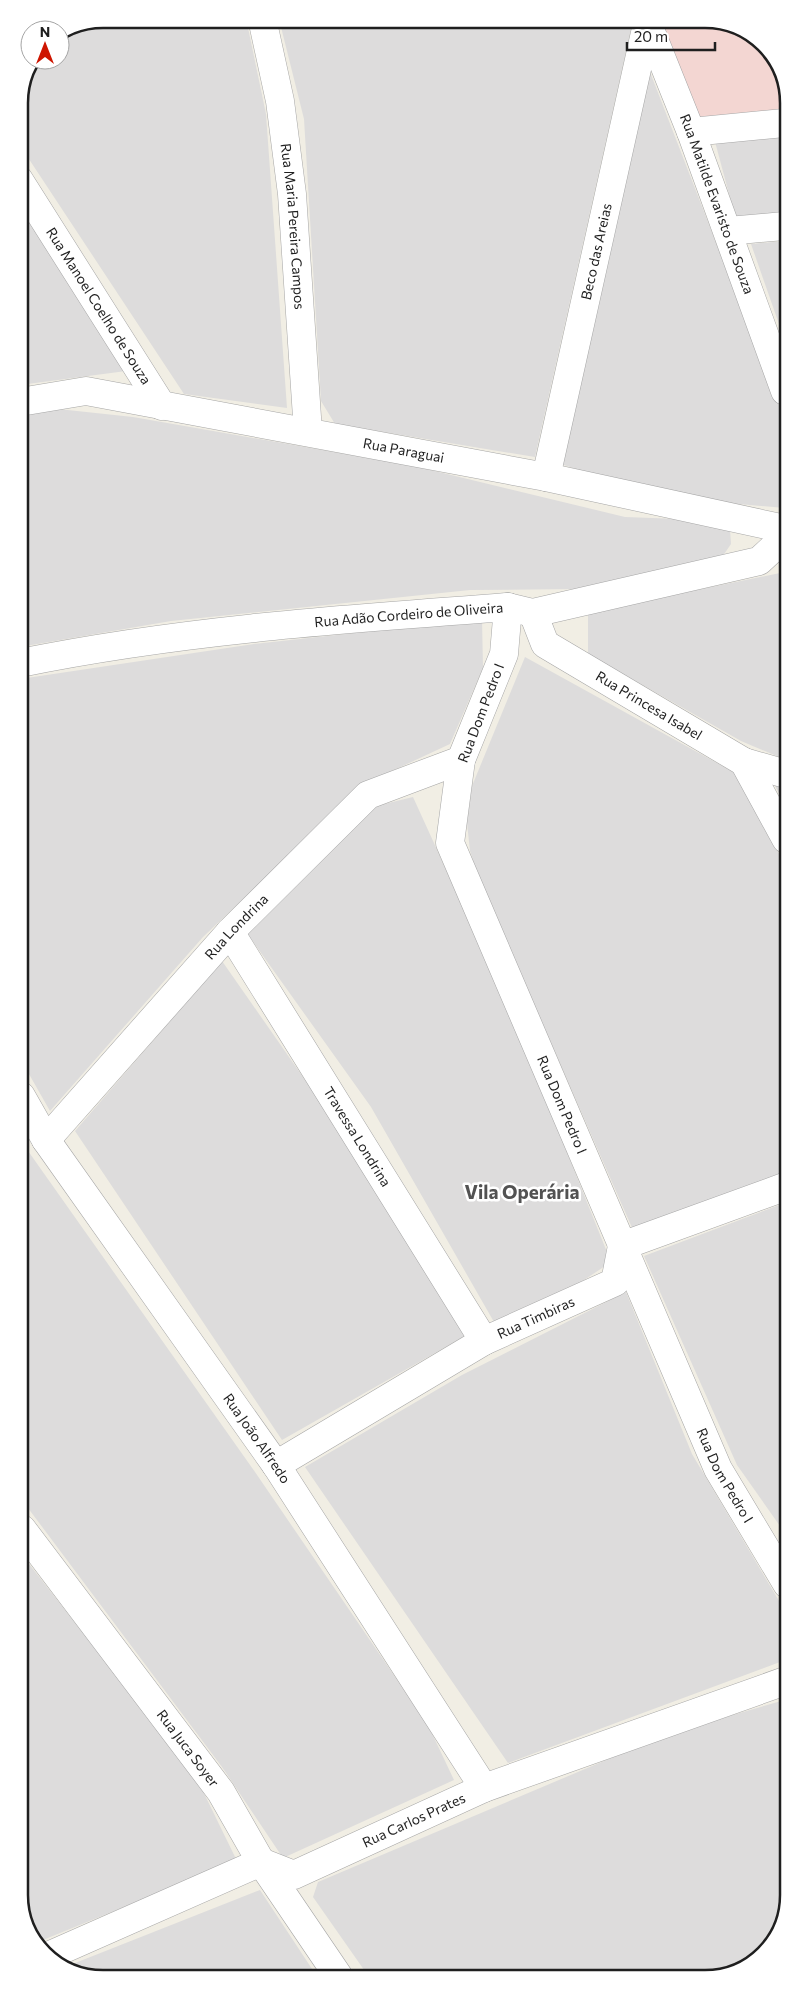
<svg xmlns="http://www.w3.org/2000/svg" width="807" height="1998" viewBox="0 0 807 1998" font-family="Commissioner,sans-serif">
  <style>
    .residential { fill: #dddcdc }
    .commercial { fill: #f3d6d2 }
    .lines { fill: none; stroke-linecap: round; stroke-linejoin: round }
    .minor-casing { stroke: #a6a6a6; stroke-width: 29 }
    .tertiary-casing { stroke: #a6a6a6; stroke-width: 29 }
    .minor { stroke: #fff; stroke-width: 28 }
    .tertiary { stroke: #fff; stroke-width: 28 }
    .labels { text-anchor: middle; stroke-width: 5; stroke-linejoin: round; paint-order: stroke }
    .street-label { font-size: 14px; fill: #1f1f1f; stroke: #fff }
    .district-label { font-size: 19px; font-weight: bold; fill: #525252; stroke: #fff }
    .rim { fill: none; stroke: #1f1f1f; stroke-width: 2.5 }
  </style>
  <rect width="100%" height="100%" fill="#f1eee4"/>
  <g class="residential">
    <path d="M 633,20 L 535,457 L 335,424 L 321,401 L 304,119 L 280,23 Z"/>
    <path d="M 247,23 L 266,114 L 287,408 L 184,394 L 19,144 L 19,97 L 36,60 L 60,60 L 60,32 L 71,25 Z"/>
    <path d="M 650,72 L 785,421 L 785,508 L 659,497 L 561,464 Z"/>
    <path d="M 784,132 L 784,216 L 736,220 L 714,138 Z"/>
    <path d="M 19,193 L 126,371 L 20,385 Z"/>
    <path d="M 784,241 L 784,324 L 779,324 L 751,244 Z"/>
    <path d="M 49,408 L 133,417 L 414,466 L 625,517 L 706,520 L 730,529 L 731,544 L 720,560 L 580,589 L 470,590 L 171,621 L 20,647 L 20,414 Z"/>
    <path d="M 785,572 L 786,760 L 741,741 L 588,654 L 588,612 Z"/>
    <path d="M 482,619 L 483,668 L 450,744 L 364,784 L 203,937 L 50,1111 L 21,1060 L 20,679 L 254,644 Z"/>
    <path d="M 525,657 L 737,774 L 786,867 L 787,1173 L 633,1230 L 479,879 L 470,851 L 467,823 L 472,786 Z"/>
    <path d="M 773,782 L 786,786 L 786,807 Z"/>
    <path d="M 413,797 L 510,1010 L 611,1262 L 578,1284 L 494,1322 L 371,1107 L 246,932 L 372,807 Z"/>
    <path d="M 222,961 L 347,1140 L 465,1336 L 282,1440 L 75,1131 Z"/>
    <path d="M 21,1141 L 255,1472 L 428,1725 L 454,1780 L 283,1858 L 222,1767 L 22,1500 Z"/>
    <path d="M 787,1202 L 787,1536 L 737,1465 L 644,1256 Z"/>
    <path d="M 626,1292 L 692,1454 L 788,1616 L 788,1659 L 508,1763 L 305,1467 L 462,1375 Z"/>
    <path d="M 22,1555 L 197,1779 L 237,1861 L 38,1942 L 23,1922 Z"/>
    <path d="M 788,1699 L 788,1896 L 771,1946 L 731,1975 L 369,1977 L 313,1897 L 318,1882 L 670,1733 Z"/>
    <path d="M 260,1890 L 318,1978 L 97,1979 L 65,1967 Z"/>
  </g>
  <path class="commercial" d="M 660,19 L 710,19 L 756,36 L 784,76 L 784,111 L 698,118 Z"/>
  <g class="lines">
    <defs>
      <g id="minor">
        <path id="s1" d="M 647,22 L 691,132 L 785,391"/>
        <path id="s2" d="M 263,23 L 280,101 L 292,194 L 308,432"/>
        <path d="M 691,132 L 784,123"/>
        <path id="s3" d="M 19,180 L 162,406"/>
        <path d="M 728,231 L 784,226"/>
        <path id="s4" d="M 20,402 L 86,391 L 546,477 L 785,529"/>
        <path id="s5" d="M 546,477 L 647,24"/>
        <path id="s6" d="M 508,607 L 504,654 L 461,760 L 450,843 L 718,1469 L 787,1584"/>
        <path id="s7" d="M 533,613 L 545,644 L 744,762 L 786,774"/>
        <path id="s8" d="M 20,663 C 181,630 345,619 508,607 L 533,613 L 759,561 L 785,537"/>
        <path d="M 744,762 L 786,839"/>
        <path id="s9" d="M 230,932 L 484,1341"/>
        <path id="s10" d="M 21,1096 L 46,1140 L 276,1465 L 484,1788"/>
        <path id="s11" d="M 46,1140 L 230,932 L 368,795 L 461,760"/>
        <path id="s12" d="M 276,1465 L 484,1341 L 615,1282 L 622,1246 L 787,1186"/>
        <path id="s13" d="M 22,1529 L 221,1792 L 261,1862 L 339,1977"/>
      </g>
      <g id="tertiary">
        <path id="s14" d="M 48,1956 L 261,1862 L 294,1875 L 484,1788 L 788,1680"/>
      </g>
    </defs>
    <use href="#minor" class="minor-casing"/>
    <use href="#tertiary" class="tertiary-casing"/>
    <use href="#minor" class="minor"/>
    <use href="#tertiary" class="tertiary"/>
  </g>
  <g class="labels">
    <g class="street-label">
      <text dy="5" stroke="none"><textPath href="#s1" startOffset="195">Rua Matilde Evaristo de Souza</textPath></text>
      <text dy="5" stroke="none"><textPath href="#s2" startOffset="206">Rua Maria Pereira Campos</textPath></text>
      <text dy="5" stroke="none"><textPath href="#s5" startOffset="231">Beco das Areias</textPath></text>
      <text dy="5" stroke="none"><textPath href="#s3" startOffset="149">Rua Manoel Coelho de Souza</textPath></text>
      <text dy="5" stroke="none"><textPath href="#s4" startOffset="390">Rua Paraguai</textPath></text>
      <text dy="5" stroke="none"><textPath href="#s8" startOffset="392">Rua Adão Cordeiro de Oliveira</textPath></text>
      <text dy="5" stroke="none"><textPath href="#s7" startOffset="154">Rua Princesa Isabel</textPath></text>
      <text transform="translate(481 713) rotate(-69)" y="5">Rua Dom Pedro I</text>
      <text dy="5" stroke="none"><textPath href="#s11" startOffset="286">Rua Londrina</textPath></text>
      <text dy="5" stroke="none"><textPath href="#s6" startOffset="530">Rua Dom Pedro I</textPath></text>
      <text dy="5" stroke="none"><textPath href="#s9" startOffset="241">Travessa Londrina</textPath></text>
      <text dy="5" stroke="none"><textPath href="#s12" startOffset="299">Rua Timbiras</textPath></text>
      <text dy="5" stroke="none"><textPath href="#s10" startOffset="416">Rua João Alfredo</textPath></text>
      <text dy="5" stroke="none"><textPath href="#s6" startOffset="935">Rua Dom Pedro I</textPath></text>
      <text dy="5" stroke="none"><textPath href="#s13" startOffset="275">Rua Juca Soyer</textPath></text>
      <text dy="5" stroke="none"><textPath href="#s14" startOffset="400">Rua Carlos Prates</textPath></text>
    </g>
    <g class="district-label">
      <text x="522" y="1199">Vila Operária</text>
    </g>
  </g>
  <path d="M0 0H807V1998H0ZM103 28H705A75 75 0 0 1 780 103V1895A75 75 0 0 1 705 1970H103A75 75 0 0 1 28 1895V103A75 75 0 0 1 103 28Z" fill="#fff" fill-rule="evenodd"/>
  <path class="rim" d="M103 28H705A75 75 0 0 1 780 103V1895A75 75 0 0 1 705 1970H103A75 75 0 0 1 28 1895V103A75 75 0 0 1 103 28Z"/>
  <g transform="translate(45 45)"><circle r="24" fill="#ffffff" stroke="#a5a5a5"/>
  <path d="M0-4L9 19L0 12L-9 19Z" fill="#ce1500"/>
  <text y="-8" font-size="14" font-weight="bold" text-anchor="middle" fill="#1f1f1f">N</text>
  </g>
  <path d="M627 42v8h88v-8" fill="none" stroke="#1f1f1f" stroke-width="2.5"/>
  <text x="634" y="42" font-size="15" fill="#1f1f1f" stroke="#ffffff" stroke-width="4" paint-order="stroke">20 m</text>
</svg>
